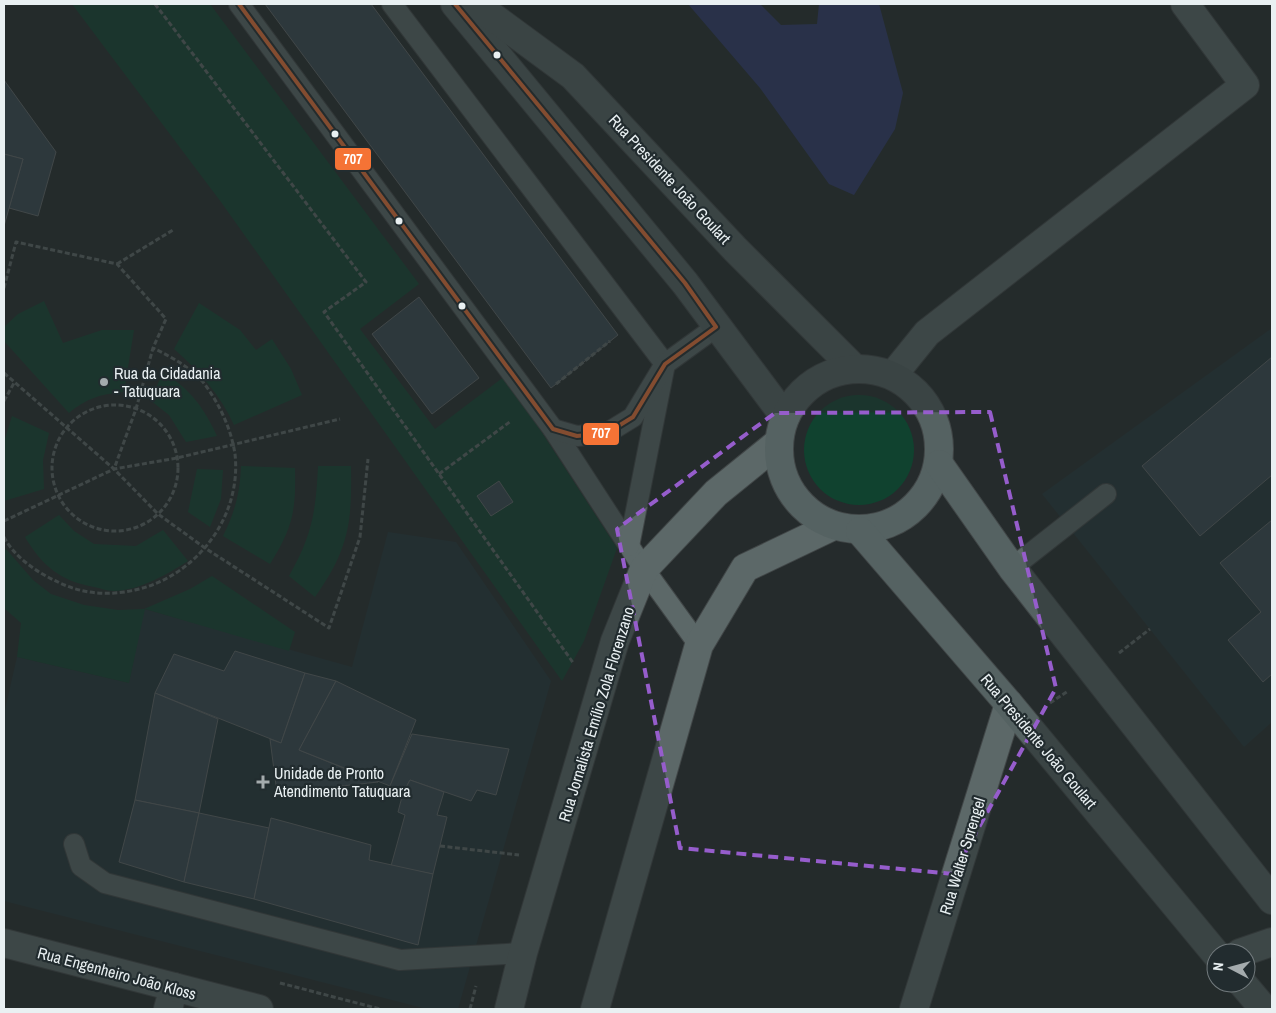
<svg xmlns="http://www.w3.org/2000/svg" width="1276" height="1013" viewBox="0 0 1276 1013" font-family="'Archivo Narrow',sans-serif">
  <style>
    .built { fill: #233438 }
    .green { fill: #10422f }
    .water { fill: #2f396e }
    .building { fill: #384751; stroke: #63686a }
    .lines { fill: none; stroke-linecap: round; stroke-linejoin: round }
    .service-casing { stroke: #414647; stroke-width: 22 }
    .minor-casing { stroke: #414647; stroke-width: 30 }
    .tertiary-casing { stroke: #414647; stroke-width: 30 }
    .secondary-casing { stroke: #414647; stroke-width: 30 }
    .path { stroke: #606868; stroke-width: 3; stroke-dasharray: 5 2.5; stroke-linecap: butt }
    .service { stroke: #5c6868; stroke-width: 20 }
    .minor { stroke: #5c6868; stroke-width: 28 }
    .tertiary { stroke: #5c6868; stroke-width: 28 }
    .secondary { stroke: #556262; stroke-width: 28 }
    .bus-1-casing { stroke: #222c2f; stroke-width: 8 }
    .bus-1 { stroke: #f57335; stroke-width: 4 }
    .marked { fill: none; stroke: #965dcc; stroke-width: 4; stroke-dasharray: 10 6; stroke-linejoin: round }
    .bus-dot { fill: #e9f0f2; stroke: #222c2f; stroke-width: 2 }
    .poi-dot { fill: #a4abad; stroke: #222c2f; stroke-width: 2 }
    .labels { text-anchor: middle; stroke-width: 4.5; stroke-linejoin: round; paint-order: stroke }
    .street-label { font-size: 16px; fill: #e9f0f2; stroke: #222c2f }
    .poi-label { font-size: 16px; fill: #e9f0f2; stroke: #222c2f; text-anchor: start }
    .line-badge { stroke: #222c2f; stroke-width: 2 }
    .badge-label { font-size: 14px; text-anchor: middle; font-weight: bold; fill: #fff }
  </style>
  <rect width="100%" height="100%" fill="#252b2c"/>
  <g class="built">
    <path d="M 1272,328 L 1272,722 L 1244,747 L 1042,494 Z"/>
    <path d="M 388,532 L 456,542 L 551,681 L 458,1009 L 427,1009 L 4,901 L 4,714 L 17,657 L 129,683 L 144,609 L 352,667 Z"/>
  </g>
  <g class="green">
    <path d="M 72,4 L 210,4 L 419,284 L 360,329 L 435,429 L 505,376 L 617,548 L 584,641 L 562,681 L 221,202 Z"/>
    <path d="M 44,301 L 63,343 L 102,330 L 134,330 L 124,392 C 101,394 87,398 69,413 L 4,341 L 4,327 L 18,314 Z"/>
    <path d="M 199,303 L 240,330 L 256,350 L 272,339 L 291,369 L 302,395 L 234,425 C 220,394 199,371 174,349 Z"/>
    <path d="M 163,373 C 190,388 204,408 217,436 L 186,442 L 169,415 L 150,400 Z"/>
    <circle cx="859" cy="450" r="55"/>
    <path d="M 12,416 L 49,433 L 43,460 L 44,489 L 4,501 L 4,442 Z"/>
    <path d="M 241,466 L 295,468 C 296,511 293,527 270,564 L 223,536 C 235,512 240,493 241,466 Z"/>
    <path d="M 318,466 L 351,466 C 352,523 349,549 315,597 L 289,576 C 312,536 316,511 318,466 Z"/>
    <path d="M 197,469 L 223,470 L 221,499 L 210,527 L 188,512 Z"/>
    <path d="M 59,515 L 74,531 L 94,544 L 136,546 L 163,530 L 188,561 C 168,574 138,591 113,591 C 107,591 100,588 94,587 C 61,581 43,567 25,537 Z"/>
    <path d="M 6,549 L 33,580 L 51,594 L 84,605 L 118,610 L 144,609 L 190,589 L 212,576 L 295,632 L 289,651 L 145,609 L 129,683 L 17,657 L 21,623 L 4,608 L 4,551 Z"/>
  </g>
  <path class="water" d="M 688,4 L 760,4 L 781,25 L 817,24 L 819,4 L 879,4 L 903,93 L 895,129 L 854,195 L 829,184 L 760,88 Z"/>
  <g class="building">
    <path d="M 265,4 L 371,4 L 618,335 L 551,388 Z"/>
    <path d="M 4,80 L 56,152 L 38,216 L 9,208 L 23,159 L 4,154 Z"/>
    <path d="M 4,154 L 23,159 L 4,226 Z"/>
    <path d="M 419,297 L 479,378 L 432,414 L 372,334 Z"/>
    <path d="M 1272,357 L 1272,475 L 1200,536 L 1142,466 Z"/>
    <path d="M 499,481 L 513,502 L 491,516 L 477,496 Z"/>
    <path d="M 1272,520 L 1272,674 L 1263,682 L 1228,640 L 1261,612 L 1220,563 Z"/>
    <path d="M 235,651 L 305,673 L 281,743 L 155,693 L 174,654 L 224,671 Z"/>
    <path d="M 305,673 L 336,681 L 299,750 L 378,782 L 277,793 L 270,739 L 281,743 Z"/>
    <path d="M 336,681 L 416,720 L 390,786 L 299,750 Z"/>
    <path d="M 155,693 L 218,719 L 199,813 L 135,800 Z"/>
    <path d="M 412,734 L 509,749 L 496,795 L 477,790 L 471,801 L 410,780 L 403,793 L 390,786 Z"/>
    <path d="M 410,780 L 444,792 L 437,815 L 447,817 L 433,874 L 391,866 L 405,815 L 398,812 L 403,793 Z"/>
    <path d="M 135,800 L 199,813 L 184,882 L 119,862 Z"/>
    <path d="M 199,813 L 269,828 L 254,899 L 184,882 Z"/>
    <path d="M 271,818 L 371,845 L 369,860 L 433,874 L 418,945 L 254,899 Z"/>
  </g>
  <g class="lines">
    <defs>
      <g id="service">
        <path d="M 239,4 L 553,429 L 644,569 L 699,645"/>
        <path d="M 392,4 L 665,364 L 629,546"/>
        <path d="M 553,429 L 577,436 L 607,433 L 633,417 L 665,364 L 716,327"/>
        <path d="M 1012,568 L 1106,494"/>
        <path d="M 74,844 L 81,866 L 105,883 L 400,960 L 523,953"/>
      </g>
      <g id="minor">
        <path d="M 893,375 L 927,333 L 1245,85 L 1185,4"/>
        <path d="M 1240,953 L 1272,942"/>
        <path d="M 168,1009 L 174,987"/>
        <path d="M 914,1009 L 1009,704"/>
      </g>
      <g id="tertiary">
        <path d="M 4,943 L 259,1009"/>
        <path d="M 509,1009 L 523,953 L 615,641 L 644,569 L 716,493 L 779,442"/>
        <path d="M 595,1009 L 699,645 L 745,568 L 833,526"/>
      </g>
      <g id="secondary">
        <path d="M 455,4 L 685,283 L 785,417"/>
        <path d="M 475,4 L 573,76 L 735,249 L 854,368"/>
        <circle cx="859" cy="449" r="80"/>
        <path d="M 939,464 L 1012,568 L 1272,900"/>
        <path d="M 860,531 L 1009,704 L 1216,954"/>
        <path d="M 1242,983 L 1264,1009"/>
      </g>
    </defs>
    <use href="#service" class="service-casing"/>
    <use href="#minor" class="minor-casing"/>
    <use href="#tertiary" class="tertiary-casing"/>
    <use href="#secondary" class="secondary-casing"/>
    <g class="path">
      <path d="M 155,4 L 366,282 L 324,312 L 574,664"/>
      <path d="M 117,264 L 173,230"/>
      <path d="M 4,288 L 16,242 L 117,264 L 166,319 L 153,348 L 136,409 L 114,469"/>
      <path d="M 4,373 L 114,469 L 158,514 L 205,548 L 329,628 L 360,537 L 368,459"/>
      <path d="M 556,384 L 610,341"/>
      <path d="M 4,401 L 14,383"/>
      <circle cx="115" cy="468" r="63"/>
      <path d="M 439,474 L 511,421"/>
      <path d="M 4,521 L 114,469 L 177,458 L 340,419"/>
      <path d="M 4,537 C 14,557 38,573 58,582 C 82,594 108,596 135,590 C 195,577 242,518 235,454 C 231,428 219,403 203,382 C 191,368 170,356 153,348"/>
      <path d="M 1119,653 L 1150,629"/>
      <path d="M 1050,703 L 1068,691"/>
      <path d="M 440,846 L 519,855"/>
      <path d="M 280,983 L 380,1009"/>
      <path d="M 470,1009 L 476,986"/>
    </g>
    <use href="#service" class="service"/>
    <use href="#minor" class="minor"/>
    <use href="#tertiary" class="tertiary"/>
    <use href="#secondary" class="secondary"/>
    <defs>
      <path id="bus-1" d="M 239,4 L 553,429 L 577,436 L 607,433 L 633,417 L 665,364 L 716,327 L 685,283 L 455,4"/>
    </defs>
    <use href="#bus-1" class="bus-1-casing"/>
    <use href="#bus-1" class="bus-1"/>
  </g>
  <path d="M0 0H1276V1013H0ZM 990,412 L 1056,688 L 953,874 L 680,848 L 617,529 L 775,413 Z" fill="#252b2c" fill-opacity=".55" fill-rule="evenodd"/>
  <path class="marked" d="M 990,412 L 1056,688 L 953,874 L 680,848 L 617,529 L 775,413 Z"/>
  <g class="bus-dot">
    <circle cx="497" cy="55" r="4.5"/>
    <circle cx="335" cy="134" r="4.5"/>
    <circle cx="399" cy="221" r="4.5"/>
    <circle cx="462" cy="306" r="4.5"/>
  </g>
  <g class="poi-dot">
    <circle cx="104" cy="382" r="5"/>
    <path d="M260.5 774.5h5v5h5v5h-5v5h-5v-5h-5v-5h5z"/>
  </g>
  <g class="labels">
    <g class="street-label">
      <text transform="translate(670 179) rotate(47)" y="6">Rua Presidente João Goulart</text>
      <text transform="translate(596 714) rotate(-73)" y="6">Rua Jornalista Emílio Zola Florenzano</text>
      <text transform="translate(1039 741) rotate(50)" y="6">Rua Presidente João Goulart</text>
      <text transform="translate(962 856) rotate(-73)" y="6">Rua Walter Sprengel</text>
      <text transform="translate(117 973) rotate(15)" y="6">Rua Engenheiro João Kloss</text>
    </g>
    <g class="poi-label">
      <text x="114" y="379">Rua da Cidadania<tspan x="114" dy="18">- Tatuquara</tspan></text>
      <text x="274" y="779">Unidade de Pronto<tspan x="274" dy="18">Atendimento Tatuquara</tspan></text>
    </g>
  </g>
  <g class="line-badge">
    <rect x="334" y="147" width="38" height="24" rx="5" fill="#f57335"/>
    <rect x="582" y="422" width="38" height="24" rx="5" fill="#f57335"/>
  </g>
  <g class="badge-label">
    <text x="353" y="164">707</text>
    <text x="601" y="438">707</text>
  </g>
  <rect width="1276" height="1013" fill="none" stroke="#e9f0f2" stroke-width="10"/>
  <g transform="translate(1231 968) rotate(276)"><circle r="24" fill="#222c2f" stroke="#727a7d"/>
  <path d="M0-4L9 19L0 12L-9 19Z" fill="#a4abad"/>
  <text y="-8" font-size="14" font-weight="bold" text-anchor="middle" fill="#e9f0f2">N</text>
  </g>
</svg>
